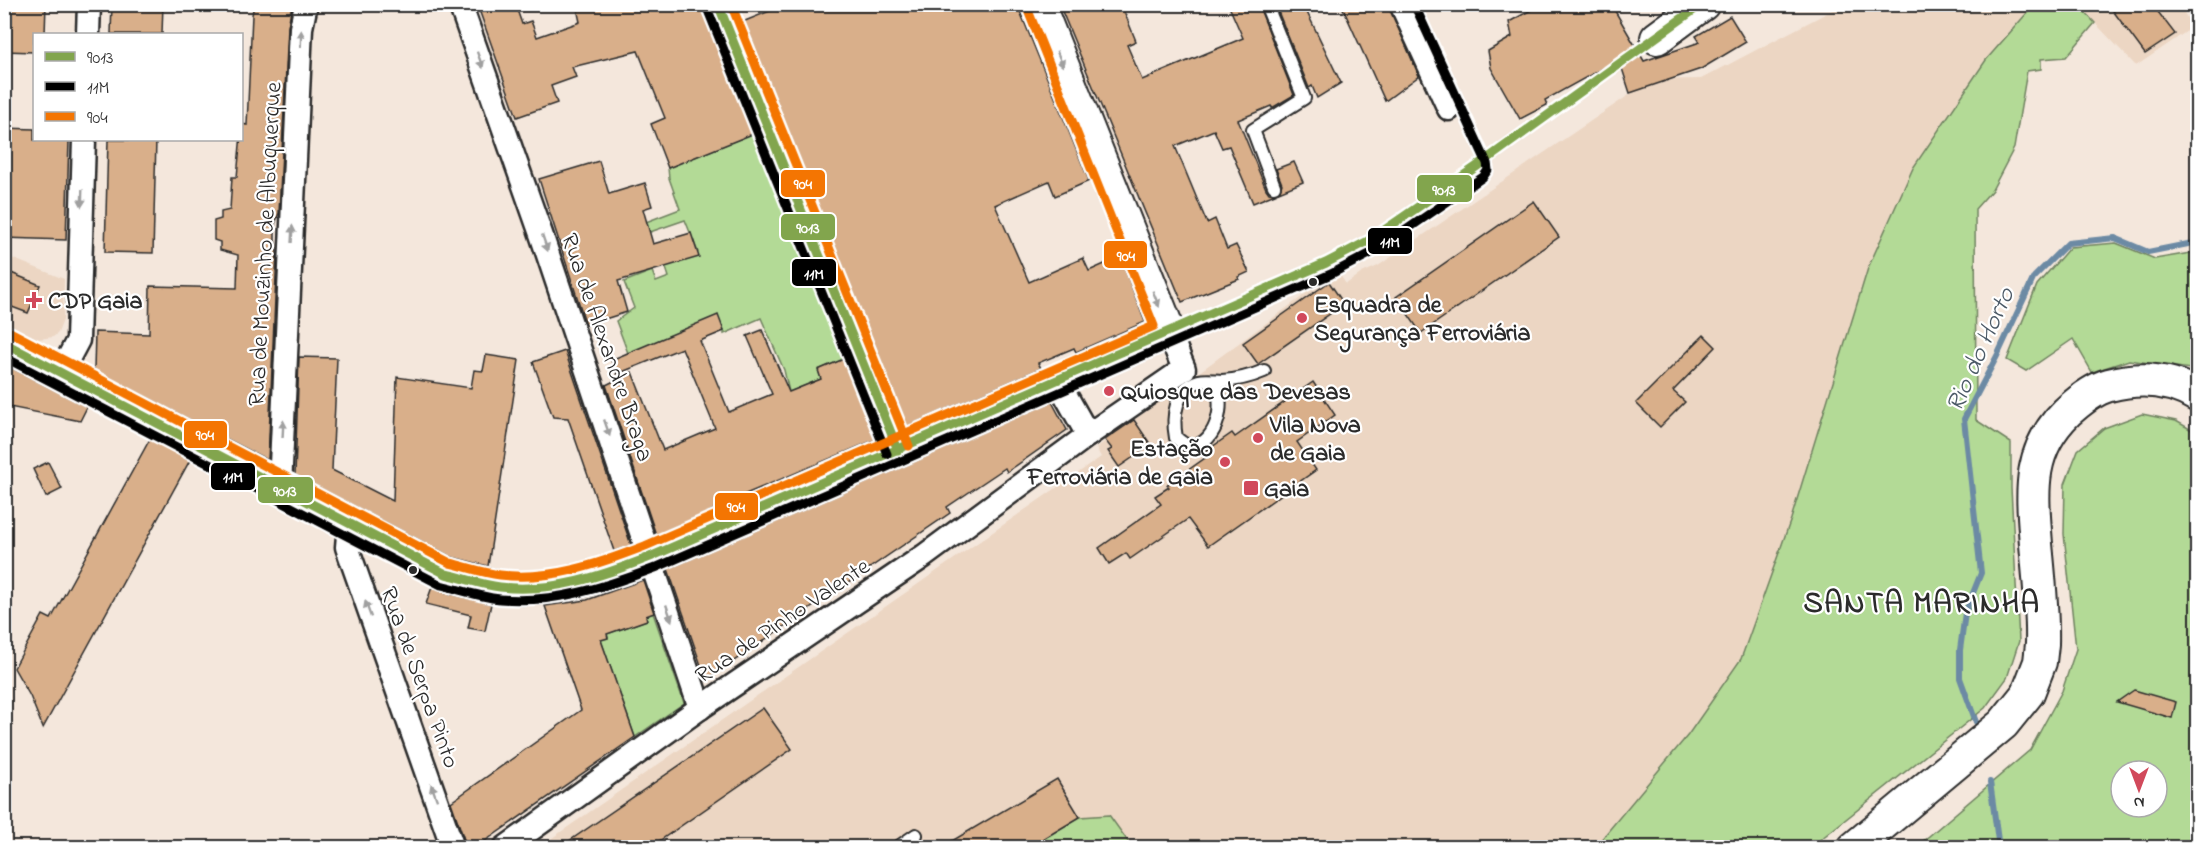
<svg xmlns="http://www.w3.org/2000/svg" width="2202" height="852" viewBox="0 0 2202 852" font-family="'Indie Flower',sans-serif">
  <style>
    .built { fill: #ecd6c3 }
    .green { fill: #b3da96; stroke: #6f8260; stroke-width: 1.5; fill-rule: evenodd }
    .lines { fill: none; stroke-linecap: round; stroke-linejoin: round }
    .stream { stroke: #6c8aa4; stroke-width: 6 }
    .building { fill: #d9af8a; stroke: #2b2b2b; stroke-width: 1.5 }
    .service-casing { stroke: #2b2b2b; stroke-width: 16 }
    .minor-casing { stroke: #2b2b2b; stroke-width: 27 }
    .secondary-casing { stroke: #2b2b2b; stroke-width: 36 }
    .service { stroke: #fff; stroke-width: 12 }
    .minor { stroke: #fff; stroke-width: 22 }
    .secondary { stroke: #fff; stroke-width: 32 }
    .bus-1-casing { stroke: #fff; stroke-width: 14 }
    .bus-2-casing { stroke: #fff; stroke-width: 14 }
    .bus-3-casing { stroke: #fff; stroke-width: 14 }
    .bus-1 { stroke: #82a54d; stroke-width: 9 }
    .bus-2 { stroke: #000; stroke-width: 9 }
    .bus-3 { stroke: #f47502; stroke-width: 9 }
    .oneway { fill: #a0a0a0 }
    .bus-dot { fill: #2b2b2b; stroke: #fff; stroke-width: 2 }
    .poi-dot { fill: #d1495b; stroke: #fff; stroke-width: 2 }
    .labels { text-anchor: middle; stroke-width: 4.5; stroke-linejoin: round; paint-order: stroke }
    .street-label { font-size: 24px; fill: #2b2b2b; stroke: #fff }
    .poi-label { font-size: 24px; font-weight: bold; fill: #2b2b2b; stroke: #fff; text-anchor: start }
    .water-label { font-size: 26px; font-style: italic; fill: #4c5a67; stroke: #fff }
    .district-label { font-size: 30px; font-weight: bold; letter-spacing: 1.5px; fill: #2b2b2b; stroke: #fff }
    .line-badge { stroke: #fff; stroke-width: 2 }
    .badge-label { font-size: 16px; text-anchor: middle; font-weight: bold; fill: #fff }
  </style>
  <rect width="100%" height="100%" fill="#f4e7dc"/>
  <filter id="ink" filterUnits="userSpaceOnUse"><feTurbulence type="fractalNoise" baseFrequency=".0167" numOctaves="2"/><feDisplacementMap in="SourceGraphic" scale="12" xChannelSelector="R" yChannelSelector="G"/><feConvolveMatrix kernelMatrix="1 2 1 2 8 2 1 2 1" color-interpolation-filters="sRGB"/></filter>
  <g filter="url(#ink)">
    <g class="built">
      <path d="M 1842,5 L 2034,5 L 1986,60 L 1913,168 L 1868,268 L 1791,519 L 1741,659 L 1688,735 L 1595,847 L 1132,847 L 1109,815 L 1028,847 L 525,848 L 537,839 L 542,845 L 1101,457 L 1096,448 L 1337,271 L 1346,284 L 1362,273 L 1378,266 L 1651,80 L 1701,79 Z"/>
      <path d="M 2078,5 L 2179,5 L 2193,27 L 2136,66 Z"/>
      <path d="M 4,255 L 64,279 L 63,320 L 58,333 L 53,337 L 39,339 L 5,325 Z"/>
    </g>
    <g class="green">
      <path d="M 2034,5 L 2078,5 L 2095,23 L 2066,57 L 2041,59 L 2041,69 L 2027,71 L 2014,148 L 1992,190 L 1975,209 L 1976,420 L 2011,443 L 2011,488 L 2019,641 L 2007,678 L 1985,708 L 1811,847 L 1595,847 L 1688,735 L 1741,659 L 1791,519 L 1868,268 L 1913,168 L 1986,60 Z"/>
      <path d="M 756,132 L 849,357 L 818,370 L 821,379 L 789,392 L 784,370 L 761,318 L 724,334 L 724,331 L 628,353 L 616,321 L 634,308 L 624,282 L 652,271 L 656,282 L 669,277 L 665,265 L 698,252 L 685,220 L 650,232 L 646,222 L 680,209 L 669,178 L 668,168 Z"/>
      <path d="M 2116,243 L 2155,259 L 2197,252 L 2197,370 L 2129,360 L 2092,372 L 2073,339 L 2026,371 L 2007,360 L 2037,285 L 2070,247 Z"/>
      <path d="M 2142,414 L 2176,421 L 2197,433 L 2197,847 L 1915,848 L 2030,750 L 2062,691 L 2076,649 L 2064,534 L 2065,484 L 2078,450 L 2104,428 ZM 2121,771 L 2157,771 L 2157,807 L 2121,807 Z"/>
      <path d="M 653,613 L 684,703 L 635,737 L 601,640 L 608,638 L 607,634 L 647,620 L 646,616 Z"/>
      <path d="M 1109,815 L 1132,847 L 1028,848 L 1080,817 Z"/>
    </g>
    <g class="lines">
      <g class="stream">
        <path d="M 1976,722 L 1960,678 L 1960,650 L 1965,613 L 1981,573 L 1964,419 L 1997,356 L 2034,277 L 2068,243 L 2115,238 L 2148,252 L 2198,242"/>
        <path d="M 1990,782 L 1999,848"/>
      </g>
    </g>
    <g class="building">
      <path d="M 11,4 L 46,4 L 45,34 L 34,34 L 34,52 L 4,51 L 4,20 L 11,20 Z"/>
      <path d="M 112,4 L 163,4 L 162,34 L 111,34 Z"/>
      <path d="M 254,4 L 292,4 L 288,27 L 279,213 L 275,224 L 275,240 L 277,252 L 268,460 L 94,370 L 95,332 L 149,334 L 150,286 L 237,288 L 238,255 L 220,250 L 220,242 L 214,240 L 214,221 L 221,219 L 221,212 L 230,210 L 232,177 L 237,177 L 242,124 L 247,125 L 252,15 Z"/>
      <path d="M 477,4 L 515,4 L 522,24 L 531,21 L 537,37 L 580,22 L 576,4 L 705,4 L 755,133 L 668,168 L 651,124 L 665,118 L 638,51 L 572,67 L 576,77 L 551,86 L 557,103 L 517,117 Z"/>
      <path d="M 787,4 L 1017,4 L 1089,181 L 1055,196 L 1049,181 L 995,205 L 1029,282 L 1083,258 L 1089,271 L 1120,257 L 1145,322 L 1076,352 L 1074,348 L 1038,363 L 1041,368 L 903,428 L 740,23 Z"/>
      <path d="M 1059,4 L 1121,4 L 1136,41 L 1127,45 L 1142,80 L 1243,38 L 1228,4 L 1258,4 L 1294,95 L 1272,108 L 1271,106 L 1238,120 L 1266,189 L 1269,193 L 1275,194 L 1253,203 L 1229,146 L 1222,148 L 1214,130 L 1175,146 L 1207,223 L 1215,219 L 1227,249 L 1236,245 L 1249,272 L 1238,277 L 1239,279 L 1182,302 Z"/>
      <path d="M 1275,4 L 1303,4 L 1341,83 L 1317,98 L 1312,86 L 1309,88 Z"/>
      <path d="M 1341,4 L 1388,4 L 1419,76 L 1385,101 Z"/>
      <path d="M 1542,4 L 1611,4 L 1644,61 L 1700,42 L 1696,36 L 1730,16 L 1746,42 L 1701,69 L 1630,93 L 1619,59 L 1545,100 L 1547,105 L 1520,119 L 1491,68 L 1488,51 L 1512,37 L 1509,22 Z"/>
      <path d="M 2108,4 L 2152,4 L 2175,34 L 2145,54 Z"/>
      <path d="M 4,128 L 34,129 L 34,140 L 69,140 L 66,240 L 4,238 Z"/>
      <path d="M 108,140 L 156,140 L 153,253 L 105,252 Z"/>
      <path d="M 599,161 L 609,194 L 645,183 L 652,206 L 643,209 L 653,244 L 691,233 L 699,257 L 618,281 L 627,312 L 586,325 L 539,179 Z"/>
      <path d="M 1294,162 L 1303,182 L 1279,192 L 1282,184 L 1276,169 Z"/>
      <path d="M 1534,201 L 1559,237 L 1421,333 L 1396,297 Z"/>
      <path d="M 4,270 L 40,285 L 28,313 L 4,304 Z"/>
      <path d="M 1329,282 L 1344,304 L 1258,364 L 1243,343 Z"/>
      <path d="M 718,315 L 724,331 L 700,341 L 729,412 L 772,394 L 747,336 L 762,330 L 789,392 L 821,379 L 818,370 L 846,358 L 879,438 L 717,506 L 718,507 L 707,513 L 656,535 L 606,385 L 632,372 L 663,450 L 715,428 L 682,348 L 617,374 L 611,360 Z"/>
      <path d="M 1704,335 L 1716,347 L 1673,391 L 1685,402 L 1660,427 L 1636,403 Z"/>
      <path d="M 565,351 L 631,545 L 614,551 L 568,418 L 553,417 L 533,362 Z"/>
      <path d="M 486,355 L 519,360 L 488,566 L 452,557 L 295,475 L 299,357 L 337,358 L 332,470 L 393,501 L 397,377 L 471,388 L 474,370 L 483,371 Z"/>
      <path d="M 4,364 L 87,407 L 80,421 L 4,406 Z"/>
      <path d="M 1313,382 L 1335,415 L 1297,442 L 1316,470 L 1208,546 L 1188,519 L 1130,559 L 1126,553 L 1109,564 L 1099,548 L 1161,504 L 1155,496 L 1169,487 L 1167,485 L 1205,458 L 1202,454 L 1232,433 L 1235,437 Z"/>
      <path d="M 1052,402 L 1067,430 L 1007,472 L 1005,468 L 947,507 L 950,513 L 706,680 L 668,569 Z"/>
      <path d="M 1134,420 L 1151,445 L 1119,467 L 1108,451 L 1112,449 L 1105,440 Z"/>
      <path d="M 150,439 L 190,460 L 43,728 L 30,696 L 14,668 L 43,615 L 51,619 Z"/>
      <path d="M 48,462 L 62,489 L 46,497 L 33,469 Z"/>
      <path d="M 643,580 L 654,613 L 646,616 L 647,620 L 607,634 L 608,638 L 601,640 L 635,737 L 475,848 L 467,848 L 451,802 L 581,710 L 545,606 L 587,600 Z"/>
      <path d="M 432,587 L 442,592 L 491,604 L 485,631 L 468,628 L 471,615 L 426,604 Z"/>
      <path d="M 2134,690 L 2176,702 L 2172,718 L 2117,702 Z"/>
      <path d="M 763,708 L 792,749 L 649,848 L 559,848 Z"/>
      <path d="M 1057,779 L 1080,817 L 1028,848 L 940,848 Z"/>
    </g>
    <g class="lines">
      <defs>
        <g id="service">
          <path d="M 1266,4 L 1304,98 L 1253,130 L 1274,186"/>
          <path d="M 1211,381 C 1229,397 1217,445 1192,446 C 1186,447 1180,441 1176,438 C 1172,417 1175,389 1199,381 C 1206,379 1215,381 1222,381 C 1237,380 1250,377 1264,371"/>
          <path d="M 897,848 L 916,835"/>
        </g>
        <g id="minor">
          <path d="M 460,4 L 541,234 L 700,708"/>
          <path d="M 718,4 L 898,450"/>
          <path d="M 1401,4 L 1449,109"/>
          <path d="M 88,34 L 89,4"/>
          <path d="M 61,372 L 78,340 L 84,140"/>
          <path d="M 1057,380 L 1088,435 L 1184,369 L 1169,332"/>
          <path d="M 280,487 L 301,28 L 306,4"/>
          <path d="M 349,524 L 347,547 L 453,848"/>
          <path d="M 505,848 L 700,708 L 924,556 L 1088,435"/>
        </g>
        <g id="secondary">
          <path d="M 1657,38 L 1703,4"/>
          <path d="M 4,343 L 446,574 C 464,578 483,585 501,587 C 552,593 603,576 650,557 L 1169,332 L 1038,4"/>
          <path d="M 1854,848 L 2003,724 L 2028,693 L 2040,662 L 2042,644 C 2043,611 2039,577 2036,544 C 2032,492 2027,451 2067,412 C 2079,401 2094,389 2109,385 C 2140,377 2171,379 2198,396"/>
        </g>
      </defs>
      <use href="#service" class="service-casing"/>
      <use href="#minor" class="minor-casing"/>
      <use href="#secondary" class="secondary-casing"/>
      <use href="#service" class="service"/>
      <use href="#minor" class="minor"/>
      <use href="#secondary" class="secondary"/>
      <defs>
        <g id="bus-1">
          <path d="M 718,4 L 898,450"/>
          <path d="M 4,343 L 446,574 C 464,578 482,585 500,587 C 553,593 602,576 650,557 L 1326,263 L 1370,240 L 1476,167 L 1702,4"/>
        </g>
        <g id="bus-2">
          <path d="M 707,8 L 887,454"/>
          <path d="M 4,357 L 441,585 C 461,590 480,597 500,599 C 554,604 605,587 655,568 L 1331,274 L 1377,250 L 1483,177 L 1488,170 L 1487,163 L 1414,4"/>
        </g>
        <g id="bus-3">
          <path d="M 731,4 L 909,446"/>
          <path d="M 10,332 L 450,563 C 467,567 483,573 500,575 C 551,581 599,564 645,546 L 1154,326 L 1027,8"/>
        </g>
      </defs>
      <use href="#bus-1" class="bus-1-casing"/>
      <use href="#bus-2" class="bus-2-casing"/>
      <use href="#bus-3" class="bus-3-casing"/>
      <use href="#bus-1" class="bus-1"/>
      <use href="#bus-2" class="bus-2"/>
      <use href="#bus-3" class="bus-3"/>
    </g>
    <defs><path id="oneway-solid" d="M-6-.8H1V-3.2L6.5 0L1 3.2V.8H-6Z" transform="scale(1.5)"/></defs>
    <g class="oneway">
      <use href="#oneway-solid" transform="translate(301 39) rotate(-88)"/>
      <use href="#oneway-solid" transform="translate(1060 59) rotate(68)"/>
      <use href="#oneway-solid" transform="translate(480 60) rotate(70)"/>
      <use href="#oneway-solid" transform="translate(82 198) rotate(92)"/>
      <use href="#oneway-solid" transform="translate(292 234) rotate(-87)"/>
      <use href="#oneway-solid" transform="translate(545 243) rotate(71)"/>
      <use href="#oneway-solid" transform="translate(1156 299) rotate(68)"/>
      <use href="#oneway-solid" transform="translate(607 428) rotate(71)"/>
      <use href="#oneway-solid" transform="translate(283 429) rotate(-87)"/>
      <use href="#oneway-solid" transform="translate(368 609) rotate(-110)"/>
      <use href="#oneway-solid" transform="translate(669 613) rotate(71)"/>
      <use href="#oneway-solid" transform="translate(434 792) rotate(-110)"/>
    </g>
  </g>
  <g class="bus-dot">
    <circle cx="1313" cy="282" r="5"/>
    <circle cx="413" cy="570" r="5"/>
  </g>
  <g class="poi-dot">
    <path d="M31 291h6v6h6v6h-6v6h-6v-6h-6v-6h6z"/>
    <circle cx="1302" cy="318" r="6"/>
    <circle cx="1109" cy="391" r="6"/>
    <circle cx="1258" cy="438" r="6"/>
    <circle cx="1225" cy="462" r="6"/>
    <rect x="1243" y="480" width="16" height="16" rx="3"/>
  </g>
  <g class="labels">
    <g class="street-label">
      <text transform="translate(264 244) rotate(-87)" y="8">Rua de Mouzinho de Albuquerque</text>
      <text transform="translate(608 347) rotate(71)" y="8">Rua de Alexandre Braga</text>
      <text transform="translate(782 620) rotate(-34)" y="8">Rua de Pinho Valente</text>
      <text transform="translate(421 677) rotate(70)" y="8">Rua de Serpa Pinto</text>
    </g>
    <g class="poi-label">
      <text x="48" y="308">CDP Gaia</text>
      <text x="1314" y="312">Esquadra de<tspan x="1314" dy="28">Segurança Ferroviária</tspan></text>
      <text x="1121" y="399">Quiosque das Devesas</text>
      <text x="1270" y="432">Vila Nova<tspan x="1270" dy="28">de Gaia</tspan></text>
      <text x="1213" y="456" text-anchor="end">Estação<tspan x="1213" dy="28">Ferroviária de Gaia</tspan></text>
      <text x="1264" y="496">Gaia</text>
    </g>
    <g class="water-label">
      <text transform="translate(1979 349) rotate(-66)" y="9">Rio do Horto</text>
    </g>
    <g class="district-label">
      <text x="1922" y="612">SANTA MARINHA</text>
    </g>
  </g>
  <g class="line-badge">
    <rect x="780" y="169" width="46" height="29" rx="6" fill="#f47502"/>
    <rect x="1416" y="174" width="57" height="29" rx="6" fill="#82a54d"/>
    <rect x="780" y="213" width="56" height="28" rx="6" fill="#82a54d"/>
    <rect x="1367" y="227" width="46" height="28" rx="6" fill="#000"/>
    <rect x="1103" y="240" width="45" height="29" rx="6" fill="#f47502"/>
    <rect x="791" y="258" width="46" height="29" rx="6" fill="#000"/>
    <rect x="183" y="420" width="45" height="29" rx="6" fill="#f47502"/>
    <rect x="210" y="462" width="46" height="29" rx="6" fill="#000"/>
    <rect x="257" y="476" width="57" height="28" rx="6" fill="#82a54d"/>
    <rect x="714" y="492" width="45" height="29" rx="6" fill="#f47502"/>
  </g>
  <g class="badge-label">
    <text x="803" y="189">904</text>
    <text x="1444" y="195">9013</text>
    <text x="808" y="233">9013</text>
    <text x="1390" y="247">11M</text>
    <text x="1126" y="261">904</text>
    <text x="814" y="279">11M</text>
    <text x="205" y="440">904</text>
    <text x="233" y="482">11M</text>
    <text x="285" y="496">9013</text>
    <text x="736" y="512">904</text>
  </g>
  <rect width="2202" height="852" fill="none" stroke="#fff" stroke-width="24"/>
  <rect x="12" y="12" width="2178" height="828" fill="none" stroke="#2b2b2b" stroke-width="2" filter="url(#ink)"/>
  <rect x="33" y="33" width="210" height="108" fill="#ffffff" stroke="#aaaaaa" stroke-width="1.5"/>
  <rect x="45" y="52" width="30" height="9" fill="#82a54d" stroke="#aaaaaa" stroke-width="1.5"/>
  <text x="87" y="63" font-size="18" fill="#2b2b2b">9013</text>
  <rect x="45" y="82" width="30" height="9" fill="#000000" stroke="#aaaaaa" stroke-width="1.5"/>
  <text x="87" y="93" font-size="18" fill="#2b2b2b">11M</text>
  <rect x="45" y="112" width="30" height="9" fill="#f47502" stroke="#aaaaaa" stroke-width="1.5"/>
  <text x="87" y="123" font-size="18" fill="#2b2b2b">904</text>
  <g transform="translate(2139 789) rotate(180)"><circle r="28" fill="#ffffff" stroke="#aaaaaa" stroke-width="1.5"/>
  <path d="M0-4.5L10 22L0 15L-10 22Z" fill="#d1495b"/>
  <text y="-9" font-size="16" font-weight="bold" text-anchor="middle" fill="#2b2b2b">N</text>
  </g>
</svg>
